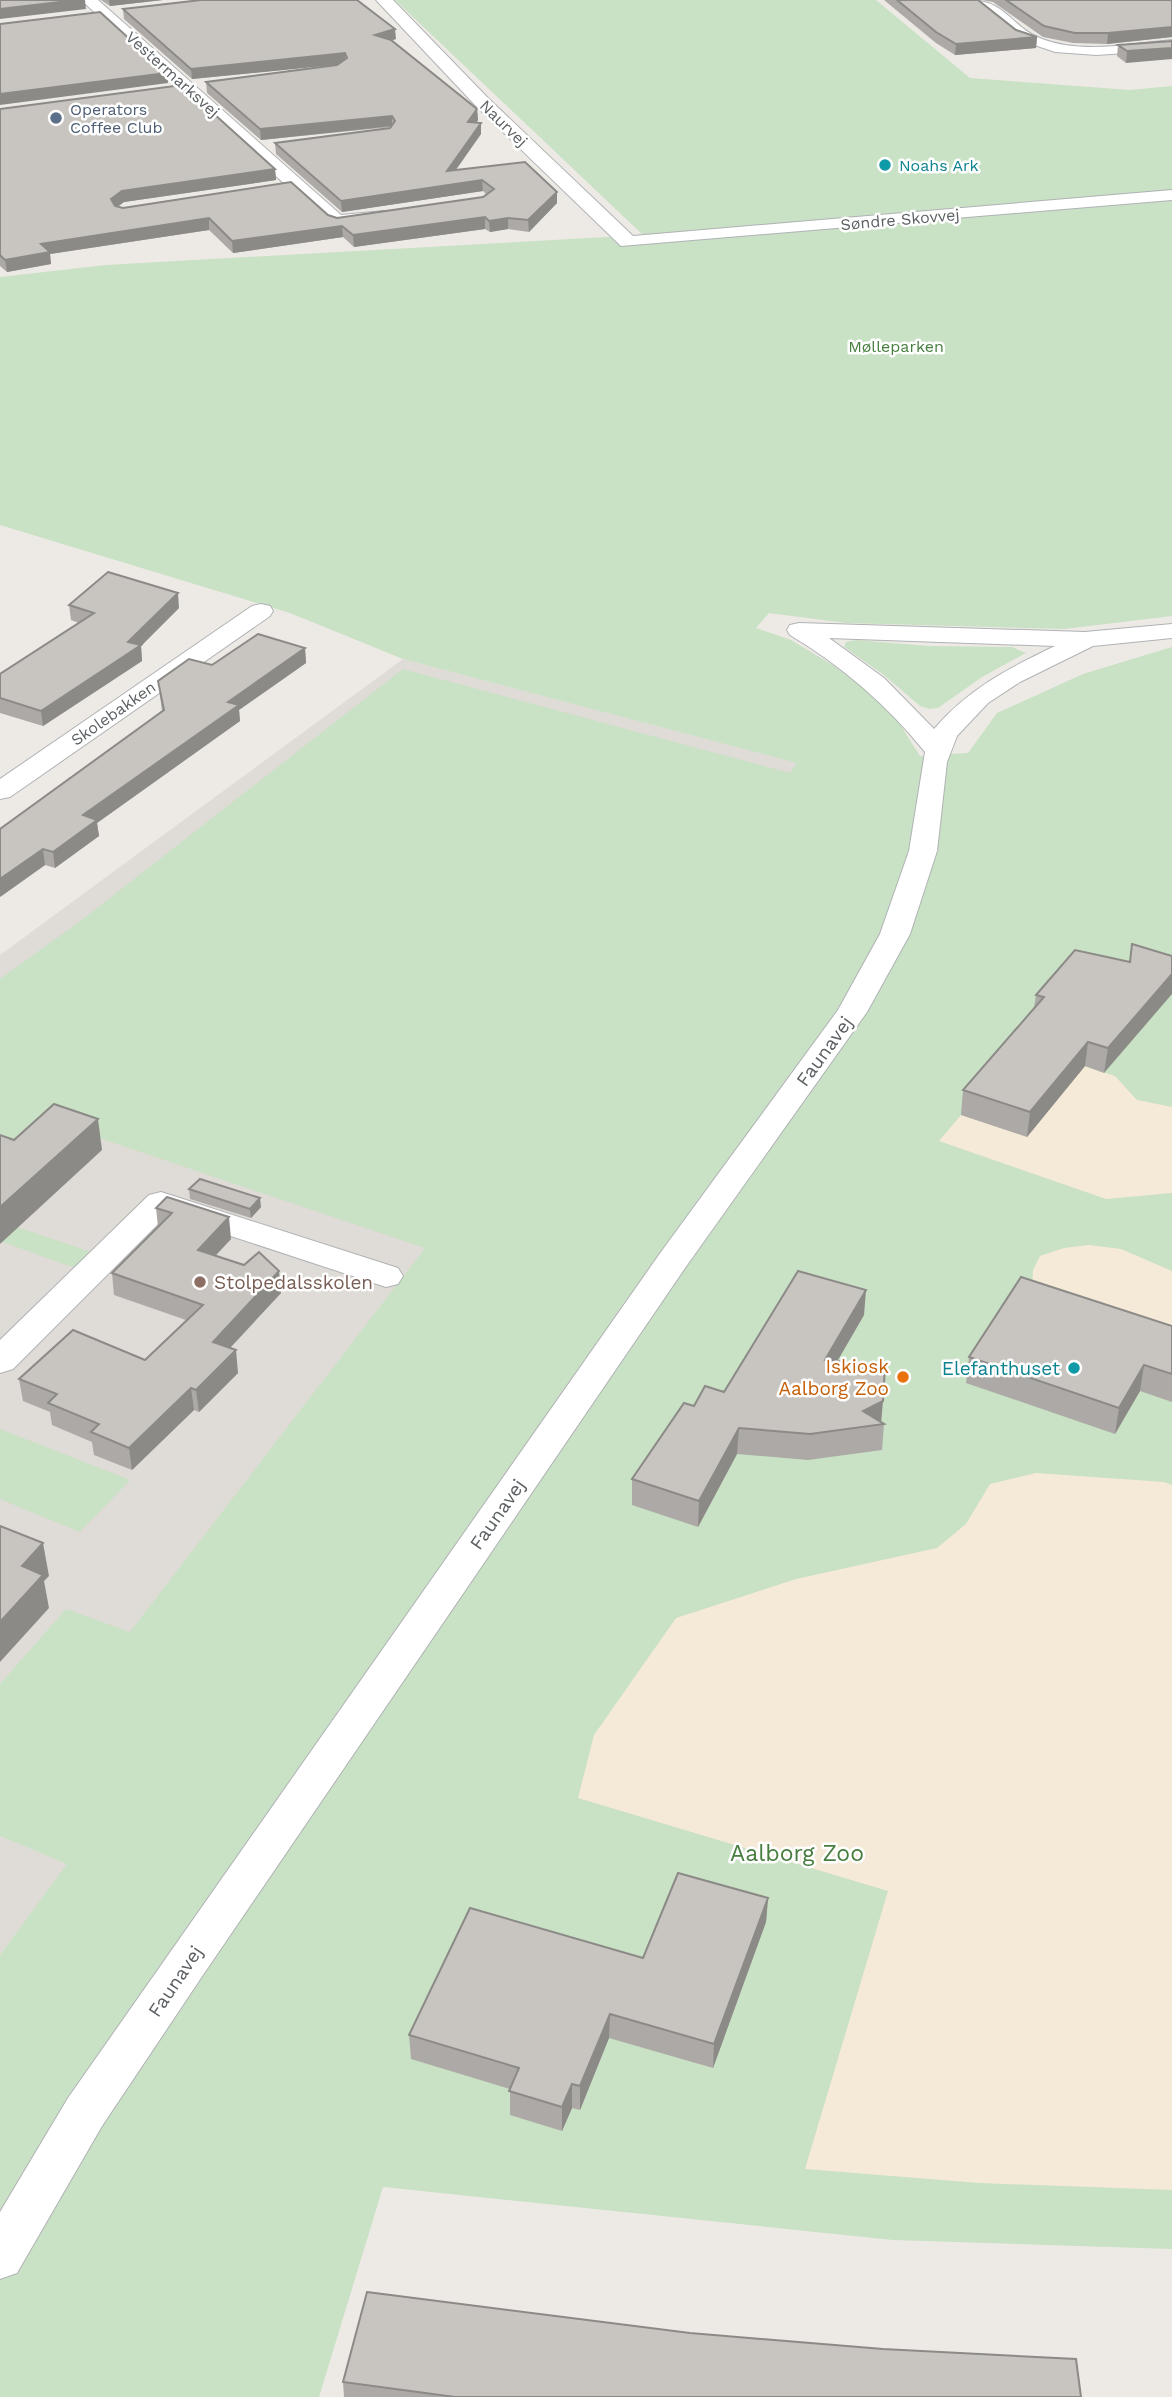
<svg xmlns="http://www.w3.org/2000/svg" width="1172" height="2397" viewBox="0 0 1172 2397" font-family="'Work Sans',sans-serif">
  <style>
    .education { fill: #dfdbd6 }
    .green { fill: #c9e1c4 }
    .sand { fill: #f5ead7 }
    .lines { fill: none; stroke-linecap: round; stroke-linejoin: round }
    .street-casing { stroke: #b0b2b5; stroke-width: 2 }
    .street { fill: #fff; fill-rule: evenodd }
    .wall { fill: #aca9a6 }
    .shaded-wall { fill: #8c8a87 }
    .building { fill: #c8c5c1; stroke: #8c8a87; stroke-width: 2 }
    .service-dot { fill: #5c6f8a; stroke: #fff; stroke-width: 2.5 }
    .culture-dot { fill: #0f9aa8; stroke: #fff; stroke-width: 2.5 }
    .education-dot { fill: #8d6e63; stroke: #fff; stroke-width: 2.5 }
    .food-dot { fill: #e8710a; stroke: #fff; stroke-width: 2.5 }
    .labels { text-anchor: middle; stroke-width: 5; stroke-linejoin: round; paint-order: stroke }
    .far-street-label { font-size: 16px; fill: #5c6063; stroke: #fff }
    .far-service-label { font-size: 16px; fill: #4e5e75; stroke: #fff; text-anchor: start }
    .far-culture-label { font-size: 16px; fill: #0d838f; stroke: #fff; text-anchor: start }
    .far-park-label { font-size: 16px; fill: #477e40; stroke: #fff }
    .street-label { font-size: 19px; fill: #5c6063; stroke: #fff }
    .education-label { font-size: 19px; fill: #785e54; stroke: #fff; text-anchor: start }
    .food-label { font-size: 19px; fill: #c56008; stroke: #fff; text-anchor: end }
    .culture-label { font-size: 19px; fill: #0d838f; stroke: #fff; text-anchor: end }
    .near-park-label { font-size: 23px; fill: #477e40; stroke: #fff }
  </style>
  <rect width="100%" height="100%" fill="#edeae5"/>
  <g class="education">
    <path d="M 403,659 L 798,763 L 130,1633 L 66,1610 L 0,1684 L 0,955 Z"/>
    <path d="M 0,1836 L 68,1864 L 0,1955 Z"/>
  </g>
  <g class="green">
    <path d="M 395,0 L 876,0 L 970,78 L 1130,90 L 1172,86 L 1172,616 L 1064,629 L 846,623 L 769,613 L 756,628 L 791,640 L 851,676 L 894,715 L 920,756 L 968,753 L 997,713 L 1083,674 L 1172,647 L 1172,2249 L 893,2240 L 383,2187 L 319,2397 L 0,2397 L 0,1955 L 67,1864 L 0,1836 L 0,1684 L 66,1609 L 130,1632 L 425,1248 L 55,1123 L 0,1150 L 0,979 L 83,919 L 403,669 L 790,773 L 797,763 L 403,659 L 290,613 L 0,525 L 0,277 L 106,265 L 643,235 Z"/>
    <path d="M 856,640 L 929,646 L 1012,647 L 1026,653 L 982,677 L 938,708 L 929,709 L 920,706 L 884,675 L 844,647 L 846,642 Z"/>
    <path d="M 11,1225 L 91,1252 L 100,1243 L 75,1268 L 0,1241 Z"/>
    <path d="M 0,1429 L 130,1480 L 80,1532 L 0,1499 Z"/>
  </g>
  <g class="sand">
    <path d="M 1068,1061 L 1115,1076 L 1137,1100 L 1172,1107 L 1172,1193 L 1106,1199 L 939,1141 L 961,1115 L 1027,1137 Z"/>
    <path d="M 1089,1245 L 1121,1249 L 1172,1271 L 1172,1353 L 1032,1291 L 1033,1270 L 1040,1256 L 1064,1248 Z"/>
    <path d="M 1036,1473 L 1164,1482 L 1172,1485 L 1172,2190 L 979,2183 L 805,2169 L 888,1891 L 578,1798 L 594,1735 L 676,1618 L 796,1579 L 937,1548 L 966,1524 L 990,1484 Z"/>
  </g>
  <g class="lines">
    <defs>
      <g id="street">
        <path d="M 81,0 L 98,0 L 341,215 L 384,211 L 386,215 L 384,219 L 330,225 Z"/>
        <path d="M 376,0 L 393,0 L 488,98 L 633,236 L 1172,190 L 1172,200 L 621,246 L 476,106 Z"/>
        <path d="M 968,0 C 1007,0 1010,27 1042,39 C 1081,54 1132,44 1172,40 L 1172,50 L 1096,55 L 1055,52 L 1017,39 Z"/>
        <path d="M 261,604 L 270,606 L 273,611 L 270,616 L 10,797 L 0,799 L 0,779 L 252,606 Z"/>
        <path d="M 799,623 L 1085,632 L 1172,624 L 1172,638 L 1093,646 L 1020,682 L 988,703 L 957,736 L 947,762 L 937,851 L 910,934 L 867,1012 L 685,1268 L 205,1972 L 102,2126 L 17,2273 L 0,2279 L 0,2212 L 68,2098 L 661,1252 L 838,1010 L 880,934 L 909,851 L 925,752 C 887,705 842,666 790,635 L 787,630 L 790,625 ZM 829,638 L 1055,646 C 1009,668 968,689 934,729 L 884,678 Z"/>
        <path d="M 161,1192 L 398,1268 L 403,1276 L 398,1284 L 386,1287 L 167,1215 L 13,1369 L 0,1373 L 0,1340 L 149,1195 Z"/>
      </g>
    </defs>
    <use href="#street" class="street-casing"/>
    <use href="#street" class="street"/>
  </g>
  <g class="wall">
    <path d="M 101,0 L 163,0 L 110,6 Z"/>
    <path d="M 884,0 L 978,0 L 1016,30 L 1037,37 L 1036,48 L 955,55 L 936,43 Z"/>
    <path d="M 982,0 L 1172,0 L 1172,39 L 1172,37 L 1107,44 L 1073,43 L 1043,37 L 993,2 Z"/>
    <path d="M 123,9 L 396,39 L 391,40 L 477,109 L 478,120 L 476,123 L 481,134 L 456,170 L 557,203 L 529,232 L 508,229 L 490,232 L 485,229 L 354,247 L 343,237 L 233,253 L 209,230 L 50,254 L 51,264 L 7,272 L 0,266 L 0,109 L 275,169 L 276,180 L 124,202 L 118,207 L 123,208 L 328,215 L 337,218 L 483,197 L 487,195 L 483,191 L 342,212 L 276,154 L 275,143 L 390,128 L 391,127 L 261,140 L 207,93 L 206,82 L 338,64 L 192,79 L 124,19 Z"/>
    <path d="M 1172,41 L 1126,63 L 1117,56 L 1118,45 Z"/>
    <path d="M 69,605 L 179,608 L 141,646 L 142,661 L 43,726 L 0,713 L 0,674 L 79,623 L 71,620 Z"/>
    <path d="M 305,648 L 306,663 L 239,710 L 240,721 L 97,823 L 99,836 L 55,868 L 45,865 L 0,897 L 162,711 L 158,681 L 212,665 Z"/>
    <path d="M 1172,956 L 1104,1073 L 1085,1066 L 1027,1137 L 961,1115 L 963,1090 L 1034,1008 L 1036,995 L 1130,962 Z"/>
    <path d="M 189,1189 L 261,1207 L 251,1218 L 190,1199 Z"/>
    <path d="M 167,1197 L 231,1239 L 215,1256 L 281,1293 L 230,1348 L 238,1373 L 199,1412 L 194,1410 L 132,1470 L 94,1455 L 92,1442 L 52,1425 L 50,1412 L 23,1401 L 19,1379 L 145,1360 L 186,1320 L 114,1295 L 112,1273 L 158,1227 L 156,1208 Z"/>
    <path d="M 864,1315 L 837,1361 L 881,1422 L 884,1424 L 882,1450 L 808,1460 L 737,1454 L 698,1527 L 632,1505 L 632,1479 L 694,1406 L 724,1392 Z"/>
    <path d="M 1172,1326 L 1172,1402 L 1140,1391 L 1115,1434 L 966,1383 L 969,1357 Z"/>
    <path d="M 768,1898 L 766,1922 L 713,2068 L 609,2038 L 580,2110 L 572,2108 L 562,2131 L 510,2115 L 510,2089 L 411,2059 L 409,2035 L 643,1958 Z"/>
    <path d="M 343,2382 L 1081,2397 L 344,2397 Z"/>
  </g>
  <g class="shaded-wall">
    <path d="M 77,0 L 85,0 L 86,9 L 0,19 L 0,9 Z"/>
    <path d="M 109,0 L 163,0 L 110,6 Z"/>
    <path d="M 1172,27 L 1172,37 L 1107,44 L 1108,33 Z"/>
    <path d="M 395,29 L 396,39 L 375,46 L 375,35 Z"/>
    <path d="M 1037,37 L 1036,48 L 955,55 L 956,44 Z"/>
    <path d="M 1172,48 L 1172,59 L 1126,63 L 1127,51 Z"/>
    <path d="M 345,53 L 345,64 L 192,79 L 191,69 Z"/>
    <path d="M 167,73 L 168,83 L 0,105 L 0,94 Z"/>
    <path d="M 477,109 L 478,120 L 468,133 L 468,122 Z"/>
    <path d="M 392,116 L 392,126 L 261,140 L 260,129 Z"/>
    <path d="M 481,123 L 481,134 L 447,182 L 447,171 Z"/>
    <path d="M 275,169 L 276,180 L 124,202 L 112,210 L 111,199 L 122,191 Z"/>
    <path d="M 482,180 L 483,191 L 342,212 L 341,201 Z"/>
    <path d="M 557,192 L 557,203 L 529,232 L 528,220 Z"/>
    <path d="M 485,217 L 485,229 L 354,247 L 353,235 Z"/>
    <path d="M 209,218 L 209,230 L 50,254 L 51,264 L 7,272 L 5,260 L 41,244 Z"/>
    <path d="M 508,218 L 508,229 L 490,232 L 489,221 Z"/>
    <path d="M 342,226 L 343,237 L 233,253 L 232,241 Z"/>
    <path d="M 178,593 L 179,608 L 141,646 L 142,661 L 43,726 L 41,711 L 128,642 Z"/>
    <path d="M 305,648 L 306,663 L 239,710 L 240,721 L 97,823 L 99,836 L 55,868 L 53,852 L 83,815 L 228,702 Z"/>
    <path d="M 43,849 L 45,865 L 0,897 L 0,879 Z"/>
    <path d="M 1172,974 L 1172,994 L 1104,1073 L 1108,1048 Z"/>
    <path d="M 1088,1042 L 1085,1066 L 1027,1137 L 1030,1112 Z"/>
    <path d="M 98,1119 L 102,1150 L 0,1244 L 0,1207 Z"/>
    <path d="M 260,1198 L 261,1207 L 251,1218 L 250,1209 Z"/>
    <path d="M 229,1217 L 231,1239 L 200,1272 L 198,1250 Z"/>
    <path d="M 279,1271 L 281,1293 L 215,1364 L 213,1342 Z"/>
    <path d="M 866,1290 L 864,1315 L 823,1386 L 825,1360 Z"/>
    <path d="M 236,1350 L 238,1373 L 199,1412 L 196,1390 Z"/>
    <path d="M 1144,1365 L 1140,1391 L 1115,1434 L 1119,1408 Z"/>
    <path d="M 191,1388 L 194,1410 L 132,1470 L 129,1448 Z"/>
    <path d="M 883,1401 L 881,1424 L 863,1411 Z"/>
    <path d="M 739,1428 L 737,1454 L 698,1527 L 699,1501 Z"/>
    <path d="M 43,1543 L 49,1576 L 44,1581 L 49,1608 L 0,1662 L 0,1622 L 22,1566 Z"/>
    <path d="M 768,1898 L 766,1922 L 713,2068 L 714,2044 Z"/>
    <path d="M 610,2014 L 609,2038 L 580,2110 L 580,2086 Z"/>
    <path d="M 572,2084 L 572,2108 L 562,2131 L 562,2107 Z"/>
  </g>
  <g class="building">
    <path d="M 0,0 L 77,0 L 0,9 Z"/>
    <path d="M 201,0 L 357,0 L 395,29 L 375,35 L 391,40 L 477,109 L 468,122 L 481,123 L 447,171 L 525,162 L 557,192 L 528,220 L 508,218 L 489,221 L 485,217 L 353,235 L 342,226 L 232,241 L 209,218 L 41,244 L 50,252 L 5,260 L 0,255 L 0,109 L 182,85 L 275,169 L 122,191 L 111,199 L 115,206 L 123,208 L 291,182 L 328,215 L 337,218 L 483,197 L 494,189 L 482,180 L 341,201 L 275,143 L 390,128 L 395,121 L 392,116 L 260,129 L 206,82 L 337,65 L 347,58 L 345,53 L 191,69 L 123,9 Z"/>
    <path d="M 897,0 L 978,0 L 1016,30 L 1037,37 L 956,44 L 936,32 Z"/>
    <path d="M 1006,0 L 1172,0 L 1172,27 L 1108,33 L 1075,33 L 1044,26 Z"/>
    <path d="M 100,12 L 167,73 L 0,94 L 0,24 Z"/>
    <path d="M 1172,41 L 1172,48 L 1127,51 L 1118,45 Z"/>
    <path d="M 108,572 L 178,593 L 128,642 L 141,645 L 41,711 L 0,698 L 0,674 L 94,613 L 69,605 Z"/>
    <path d="M 258,634 L 305,648 L 228,702 L 239,705 L 83,815 L 97,820 L 53,852 L 43,849 L 0,879 L 0,829 L 164,710 L 158,681 L 189,659 L 212,665 Z"/>
    <path d="M 1132,944 L 1172,956 L 1172,974 L 1108,1048 L 1088,1042 L 1030,1112 L 963,1090 L 1044,997 L 1036,995 L 1075,950 L 1130,962 Z"/>
    <path d="M 54,1104 L 98,1119 L 0,1207 L 0,1135 L 14,1140 Z"/>
    <path d="M 200,1179 L 260,1198 L 250,1209 L 189,1189 Z"/>
    <path d="M 167,1197 L 229,1217 L 198,1250 L 244,1265 L 259,1252 L 279,1271 L 213,1342 L 236,1350 L 196,1390 L 191,1388 L 129,1448 L 91,1432 L 99,1424 L 48,1403 L 57,1394 L 19,1379 L 73,1330 L 145,1360 L 203,1305 L 112,1273 L 172,1213 L 156,1208 Z"/>
    <path d="M 798,1271 L 866,1290 L 825,1360 L 885,1366 L 883,1401 L 863,1411 L 884,1424 L 810,1434 L 739,1428 L 699,1501 L 632,1479 L 684,1403 L 694,1406 L 705,1386 L 724,1392 Z"/>
    <path d="M 1021,1277 L 1172,1326 L 1172,1374 L 1144,1365 L 1119,1408 L 969,1357 Z"/>
    <path d="M 0,1526 L 43,1543 L 22,1566 L 43,1575 L 0,1622 Z"/>
    <path d="M 678,1873 L 768,1898 L 714,2044 L 610,2014 L 580,2086 L 572,2084 L 562,2107 L 509,2091 L 519,2068 L 409,2035 L 470,1908 L 643,1958 Z"/>
    <path d="M 367,2292 L 690,2333 L 883,2349 L 1076,2359 L 1081,2397 L 455,2397 L 343,2382 Z"/>
  </g>
  <circle class="service-dot" cx="56" cy="118" r="7"/>
  <g class="culture-dot">
    <circle cx="885" cy="165" r="7"/>
    <circle cx="1074" cy="1368" r="7"/>
  </g>
  <circle class="education-dot" cx="200" cy="1282" r="7"/>
  <circle class="food-dot" cx="903" cy="1377" r="7"/>
  <g class="labels">
    <g class="far-street-label">
      <text transform="translate(173 74) rotate(42)" y="6">Vestermarksvej</text>
      <text transform="translate(504 123) rotate(44)" y="6">Naurvej</text>
      <text transform="translate(900 219) rotate(-5)" y="6">Søndre Skovvej</text>
      <text transform="translate(113 713) rotate(-35)" y="6">Skolebakken</text>
    </g>
    <g class="far-service-label">
      <text x="70" y="115">Operators<tspan x="70" dy="18">Coffee Club</tspan></text>
    </g>
    <g class="far-culture-label">
      <text x="899" y="171">Noahs Ark</text>
    </g>
    <g class="far-park-label">
      <text x="896" y="352">Mølleparken</text>
    </g>
    <g class="street-label">
      <text transform="translate(824 1051) rotate(-54)" y="7">Faunavej</text>
      <text transform="translate(497 1514) rotate(-55)" y="7">Faunavej</text>
      <text transform="translate(175 1981) rotate(-56)" y="7">Faunavej</text>
    </g>
    <g class="education-label">
      <text x="214" y="1289">Stolpedalsskolen</text>
    </g>
    <g class="food-label">
      <text x="889" y="1373">Iskiosk<tspan x="889" dy="22">Aalborg Zoo</tspan></text>
    </g>
    <g class="culture-label">
      <text x="1060" y="1375">Elefanthuset</text>
    </g>
    <g class="near-park-label">
      <text x="797" y="1861">Aalborg Zoo</text>
    </g>
  </g>
</svg>
